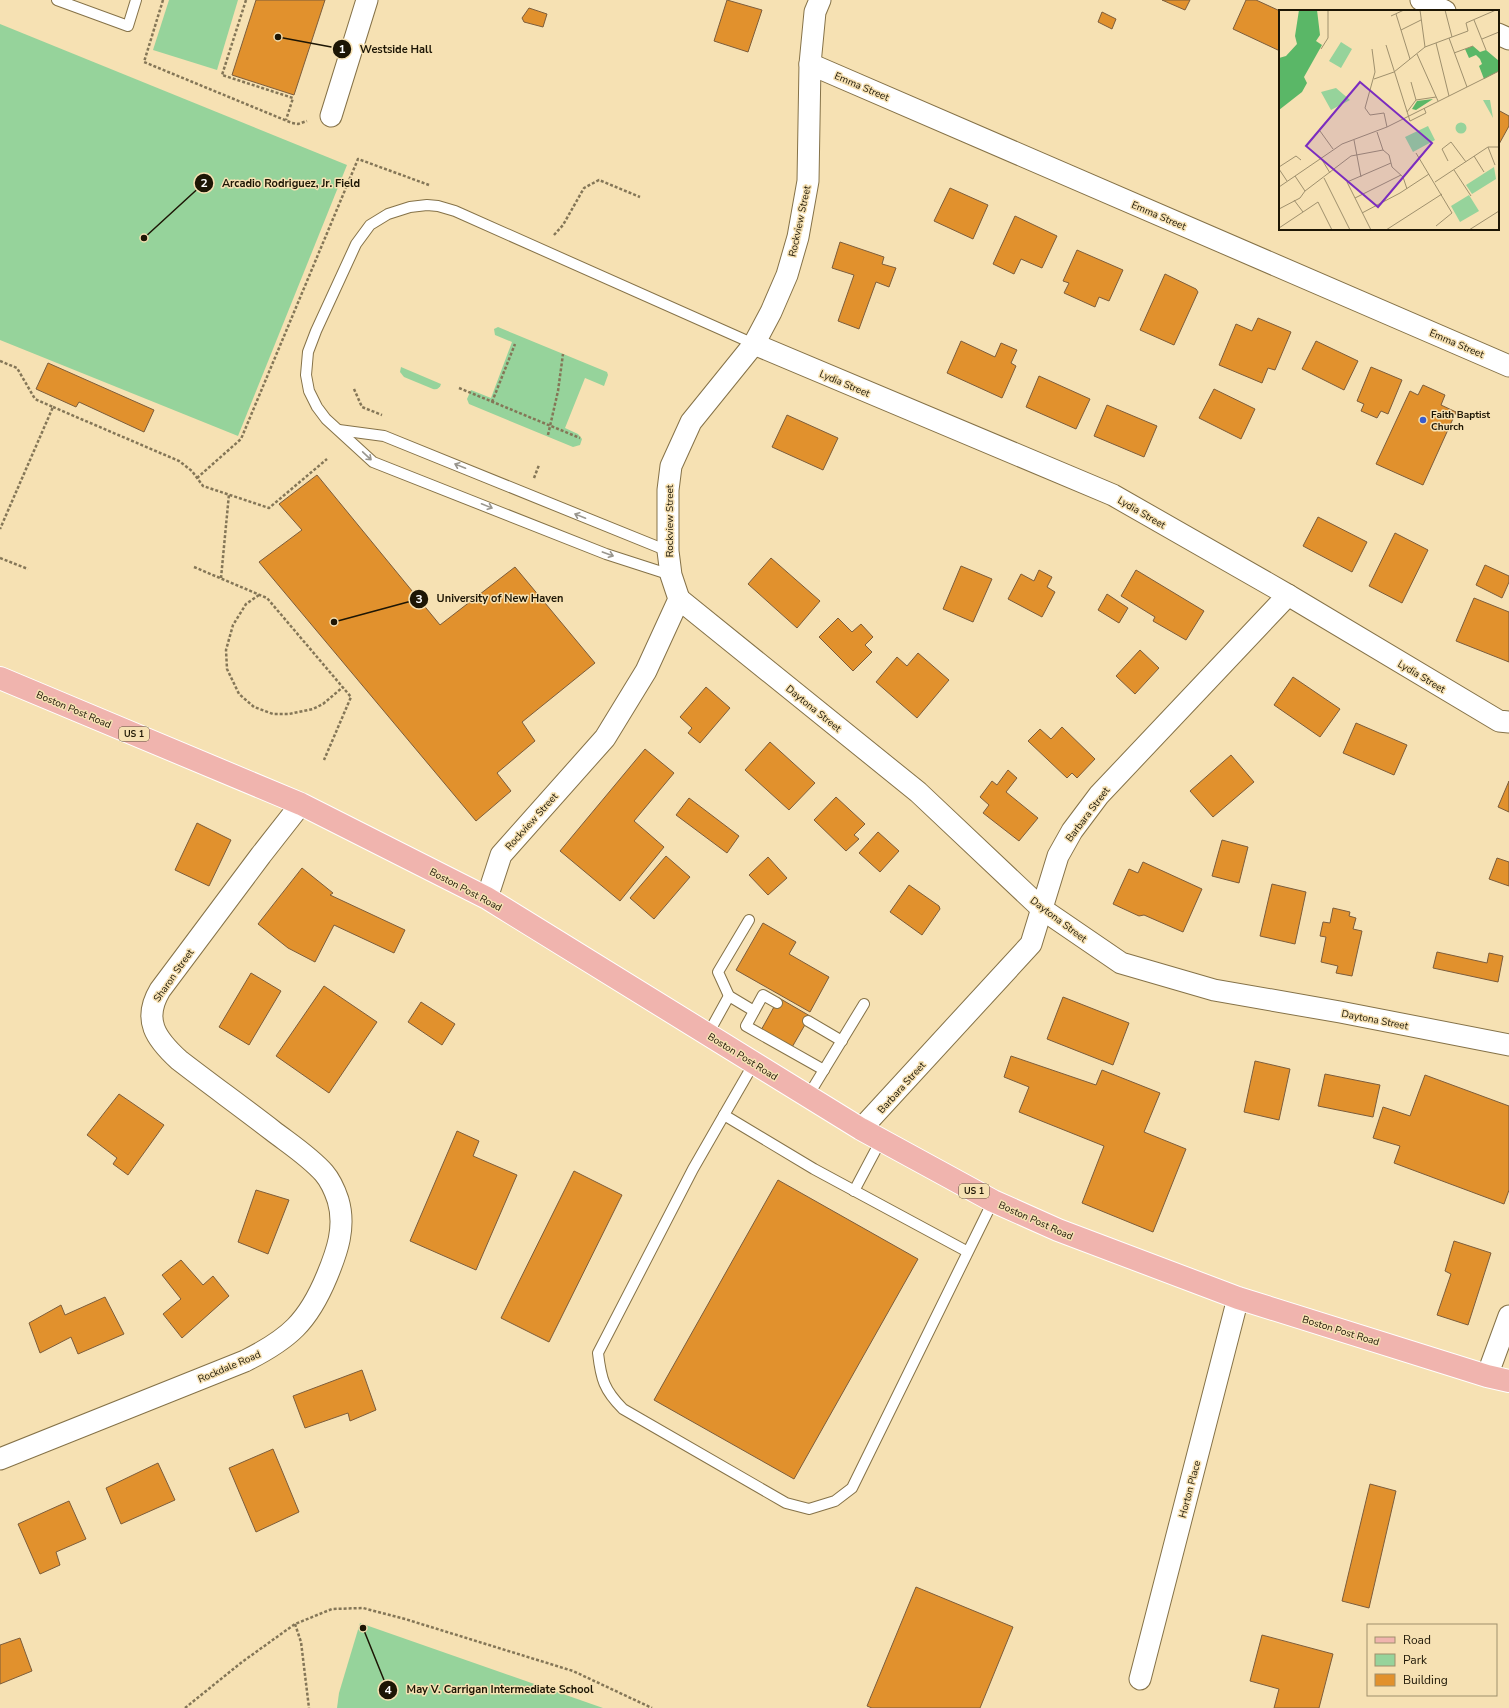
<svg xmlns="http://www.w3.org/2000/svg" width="1509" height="1708" viewBox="0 0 1509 1708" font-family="'Nunito Sans',sans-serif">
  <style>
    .green { fill: #96d39b }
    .building { fill: #e1912d; stroke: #7d5d3b }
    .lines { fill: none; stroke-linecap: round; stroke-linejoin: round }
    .lane-casing { stroke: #857248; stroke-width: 12 }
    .street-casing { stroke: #857248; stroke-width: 23 }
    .primary-casing { stroke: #fff; stroke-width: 24 }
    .path { stroke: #847657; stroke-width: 2.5; stroke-dasharray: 3 2; stroke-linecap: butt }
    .lane { stroke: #fff; stroke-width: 10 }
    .street { stroke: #fff; stroke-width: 21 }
    .primary { stroke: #f0b4ae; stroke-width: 22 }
    .oneway { stroke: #99968e }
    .poi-dot { fill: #395ccd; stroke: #f6e1b3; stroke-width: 1.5 }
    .labels { text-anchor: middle; stroke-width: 3; stroke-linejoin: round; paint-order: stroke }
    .shield { fill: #f6e1b3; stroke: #5e5339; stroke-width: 1 }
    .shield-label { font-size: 9px; font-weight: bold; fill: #1d1605 }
    .street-label { font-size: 10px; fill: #1d1605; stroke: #f6e1b3 }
    .poi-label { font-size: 10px; font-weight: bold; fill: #1d1605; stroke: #f6e1b3; text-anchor: start }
    .inset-road { fill: none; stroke: #9f906d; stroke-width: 1 }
    .view { fill: #7b2cbf; fill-opacity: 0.15; stroke: #7b2cbf; stroke-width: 2 }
    .inset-edge { fill: none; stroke: #1d1605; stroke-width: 2 }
    .leader { fill: none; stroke: #1d1605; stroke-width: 1.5 }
    .callout-dot { fill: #1d1605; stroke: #f6e1b3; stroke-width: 1.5 }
    .mark-label { font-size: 12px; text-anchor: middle; font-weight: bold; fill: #fff }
    .callout-label { font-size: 11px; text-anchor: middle; font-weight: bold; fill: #1d1605; stroke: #f6e1b3; stroke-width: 3; stroke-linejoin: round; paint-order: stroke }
  </style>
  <rect width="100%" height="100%" fill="#f6e1b3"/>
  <g class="green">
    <path d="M 169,0 L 238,0 L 217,70 L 153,50 Z"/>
    <path d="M 0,24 L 347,165 L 238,436 L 0,340 Z"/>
    <path d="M 498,327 L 607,372 L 608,375 L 604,386 L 585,378 L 565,428 L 578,434 L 582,439 L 580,445 L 573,447 L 469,404 L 467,399 L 471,390 L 491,398 L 512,342 L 495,335 L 494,329 Z"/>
    <path d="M 401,367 L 441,384 C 440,388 437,390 433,389 L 404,377 L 400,372 Z"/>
    <path d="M 360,1623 L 603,1708 L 337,1708 L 339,1693 Z"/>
  </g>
  <g class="building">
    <path d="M 256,0 L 325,0 L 294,95 L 232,75 Z"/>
    <path d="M 727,0 L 762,10 L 748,52 L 714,41 Z"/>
    <path d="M 1162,0 L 1190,0 L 1185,10 Z"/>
    <path d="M 1246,0 L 1256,0 L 1280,11 L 1280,51 L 1233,29 Z"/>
    <path d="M 529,8 L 547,14 L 543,27 L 524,22 L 522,18 Z"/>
    <path d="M 1102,12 L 1116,19 L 1112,29 L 1098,22 Z"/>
    <path d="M 1498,110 L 1509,116 L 1509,126 L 1498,146 Z"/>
    <path d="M 950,188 L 988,205 L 973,239 L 934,221 Z"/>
    <path d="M 1015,216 L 1057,236 L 1042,268 L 1021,259 L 1014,274 L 993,264 Z"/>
    <path d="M 840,242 L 884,257 L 882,264 L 896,268 L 889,287 L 876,282 L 859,329 L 838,321 L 854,275 L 832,268 Z"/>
    <path d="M 1077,250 L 1123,270 L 1109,301 L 1099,297 L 1095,307 L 1064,293 L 1069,283 L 1063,281 Z"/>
    <path d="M 1165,274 L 1196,289 L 1198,292 L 1174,345 L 1140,330 Z"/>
    <path d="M 1258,318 L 1291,332 L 1275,370 L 1268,368 L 1262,383 L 1219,365 L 1236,324 L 1252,331 Z"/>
    <path d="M 961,341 L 995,357 L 1001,343 L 1017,350 L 1011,363 L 1016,366 L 1002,398 L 947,373 Z"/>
    <path d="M 1316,341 L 1358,361 L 1344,390 L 1302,369 Z"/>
    <path d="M 48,363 L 154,410 L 144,432 L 79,402 L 76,407 L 36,389 Z"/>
    <path d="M 1371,367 L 1402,380 L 1388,414 L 1381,411 L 1377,418 L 1361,411 L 1364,404 L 1357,401 Z"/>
    <path d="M 1039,376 L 1090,399 L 1076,429 L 1026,407 Z"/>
    <path d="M 1423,385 L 1445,395 L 1441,405 L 1456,412 L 1423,485 L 1376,464 L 1410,391 L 1418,395 Z"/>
    <path d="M 1214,389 L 1255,409 L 1241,439 L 1199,418 Z"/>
    <path d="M 1107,405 L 1157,426 L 1144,457 L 1094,436 Z"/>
    <path d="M 787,415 L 838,438 L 823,470 L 772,447 Z"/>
    <path d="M 317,475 L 440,625 L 515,567 L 595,663 L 522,722 L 535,741 L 497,773 L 511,791 L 476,821 L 259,562 L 302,530 L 279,504 Z"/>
    <path d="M 1318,517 L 1367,542 L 1352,572 L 1303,546 Z"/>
    <path d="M 1395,533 L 1428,550 L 1402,603 L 1369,586 Z"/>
    <path d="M 771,558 L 820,601 L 797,628 L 748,584 Z"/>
    <path d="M 1485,565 L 1509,576 L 1509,582 L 1502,598 L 1476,585 Z"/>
    <path d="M 961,566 L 992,579 L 973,622 L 943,609 Z"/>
    <path d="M 1039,570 L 1052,577 L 1047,587 L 1055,592 L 1042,617 L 1008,599 L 1021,574 L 1034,581 Z"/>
    <path d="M 1136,570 L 1204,611 L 1186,640 L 1153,621 L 1155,617 L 1121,596 Z"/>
    <path d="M 1107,594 L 1128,608 L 1119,623 L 1098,610 Z"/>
    <path d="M 1474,598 L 1509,612 L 1509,662 L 1456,641 Z"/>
    <path d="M 838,618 L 852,632 L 861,624 L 873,637 L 865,645 L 872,652 L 853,671 L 819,637 Z"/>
    <path d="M 1140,650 L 1159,668 L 1135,694 L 1116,676 Z"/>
    <path d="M 918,653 L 949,680 L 917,718 L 876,682 L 897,657 L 907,666 Z"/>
    <path d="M 1293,677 L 1340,709 L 1320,737 L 1274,705 Z"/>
    <path d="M 706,687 L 730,708 L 700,743 L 688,733 L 692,728 L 680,717 Z"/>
    <path d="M 1356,723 L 1407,745 L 1394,775 L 1343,753 Z"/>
    <path d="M 1062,727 L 1095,759 L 1077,778 L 1072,773 L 1067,778 L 1028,741 L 1040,729 L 1051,739 Z"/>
    <path d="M 770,742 L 815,783 L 789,810 L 745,770 Z"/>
    <path d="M 645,749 L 674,773 L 634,821 L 664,847 L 620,901 L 560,851 Z"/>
    <path d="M 1231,755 L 1254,782 L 1213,817 L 1190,791 Z"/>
    <path d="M 1008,770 L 1017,778 L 1006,792 L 1038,818 L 1019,841 L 983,813 L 989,805 L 980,797 L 992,781 L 997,785 Z"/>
    <path d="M 1509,781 L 1509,812 L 1498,807 Z"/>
    <path d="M 836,797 L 865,824 L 854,835 L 859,839 L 846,851 L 814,820 Z"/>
    <path d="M 689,798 L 739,836 L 727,853 L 676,815 Z"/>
    <path d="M 197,823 L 231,840 L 209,886 L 175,870 Z"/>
    <path d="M 878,832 L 899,851 L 880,872 L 859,853 Z"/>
    <path d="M 1222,840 L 1248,847 L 1239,883 L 1212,876 Z"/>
    <path d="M 666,856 L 690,877 L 654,919 L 630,898 Z"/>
    <path d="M 768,857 L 787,878 L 768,895 L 749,875 Z"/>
    <path d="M 1497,858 L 1509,862 L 1509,886 L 1489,879 Z"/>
    <path d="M 1143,862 L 1202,889 L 1183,932 L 1144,915 L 1139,916 L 1113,904 L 1129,869 L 1138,873 Z"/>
    <path d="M 302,868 L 333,893 L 330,895 L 405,930 L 394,953 L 334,925 L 315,962 L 288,948 L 258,924 Z"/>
    <path d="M 1272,884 L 1306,892 L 1295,944 L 1260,936 Z"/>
    <path d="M 909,885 L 939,906 L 940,909 L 922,935 L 890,912 Z"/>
    <path d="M 1333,908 L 1350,912 L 1349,916 L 1356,918 L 1353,929 L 1362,931 L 1352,976 L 1336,973 L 1338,966 L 1321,962 L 1326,937 L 1320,936 L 1323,922 L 1330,923 Z"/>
    <path d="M 763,923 L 796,942 L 789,954 L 829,977 L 810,1012 L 736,970 Z"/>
    <path d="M 1437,952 L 1487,963 L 1489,953 L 1503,956 L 1498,982 L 1433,968 Z"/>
    <path d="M 251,973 L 281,991 L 249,1045 L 219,1027 Z"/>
    <path d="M 324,986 L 377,1022 L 329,1093 L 276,1056 Z"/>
    <path d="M 1063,997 L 1129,1023 L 1113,1065 L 1047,1039 Z"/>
    <path d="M 779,998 L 810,1016 L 791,1049 L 760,1032 Z"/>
    <path d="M 421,1002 L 455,1024 L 442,1045 L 408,1022 Z"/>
    <path d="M 1011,1056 L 1096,1085 L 1102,1070 L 1160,1093 L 1144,1132 L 1186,1149 L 1153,1232 L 1082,1203 L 1104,1146 L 1019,1112 L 1029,1087 L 1004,1077 Z"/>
    <path d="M 1255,1061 L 1290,1069 L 1279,1120 L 1244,1112 Z"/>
    <path d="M 1325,1074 L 1380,1085 L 1373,1117 L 1318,1106 Z"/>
    <path d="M 1425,1075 L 1509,1106 L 1509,1190 L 1504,1204 L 1394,1163 L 1400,1146 L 1373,1138 L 1383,1107 L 1410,1116 Z"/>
    <path d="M 119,1094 L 164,1125 L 128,1175 L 113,1164 L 117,1158 L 87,1135 Z"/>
    <path d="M 457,1131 L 479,1141 L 473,1156 L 517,1175 L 476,1270 L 410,1241 Z"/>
    <path d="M 574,1171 L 622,1195 L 549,1342 L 501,1318 Z"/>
    <path d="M 778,1180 L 918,1259 L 794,1479 L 654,1400 Z"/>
    <path d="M 256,1190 L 289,1200 L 268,1254 L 238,1242 Z"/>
    <path d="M 1454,1241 L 1491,1253 L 1468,1325 L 1437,1315 L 1451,1274 L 1445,1271 Z"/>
    <path d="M 181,1260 L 203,1285 L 213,1276 L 229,1296 L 182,1338 L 163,1314 L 181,1299 L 162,1275 Z"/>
    <path d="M 105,1297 L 124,1334 L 78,1354 L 71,1337 L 40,1353 L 29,1323 L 61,1305 L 65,1315 Z"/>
    <path d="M 362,1370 L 376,1410 L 350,1421 L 348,1413 L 305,1428 L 293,1396 Z"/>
    <path d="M 273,1449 L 299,1512 L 256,1532 L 229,1468 Z"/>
    <path d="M 158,1463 L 175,1500 L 121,1524 L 106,1488 Z"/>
    <path d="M 1370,1484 L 1396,1491 L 1369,1608 L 1342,1601 Z"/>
    <path d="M 69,1501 L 86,1539 L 56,1552 L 60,1565 L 40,1574 L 18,1524 Z"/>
    <path d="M 916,1587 L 1013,1627 L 980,1708 L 872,1708 L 867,1706 Z"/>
    <path d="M 1262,1635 L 1333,1654 L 1319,1708 L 1274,1708 L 1279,1689 L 1250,1681 Z"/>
    <path d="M 20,1638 L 32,1671 L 0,1684 L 0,1645 Z"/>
  </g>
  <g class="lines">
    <defs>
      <g id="lane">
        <path d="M 57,0 L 128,26 L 136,0"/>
        <path d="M 339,430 L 384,436 L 668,551"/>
        <path d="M 671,575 L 606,554 L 373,462 L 326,419 L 317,407 L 309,391 L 306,375 L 308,352 L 316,331 L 356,244 L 370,225 L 388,214 L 410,207 L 427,205 L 438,206 L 455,211 L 754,344"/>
        <path d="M 749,920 L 718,972 L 729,996 L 754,1011"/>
        <path d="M 777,1003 L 763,995 L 746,1026 L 824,1070"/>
        <path d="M 808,1021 L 842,1041"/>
        <path d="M 708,1034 L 729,996"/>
        <path d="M 808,1096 L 864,1004"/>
        <path d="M 724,1115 L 754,1063"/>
        <path d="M 854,1191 L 881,1140"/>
        <path d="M 968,1252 L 814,1169 L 724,1115 L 693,1169 L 598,1353 C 601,1379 604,1390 623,1409 L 786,1503 L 809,1509 L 835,1501 L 852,1488 L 993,1201"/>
      </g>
      <g id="street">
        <path d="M 1421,0 L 1445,11"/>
        <path d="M 1498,34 L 1509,39"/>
        <path d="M 810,64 L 1509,366"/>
        <path d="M 331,116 L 367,0"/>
        <path d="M 754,344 L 1113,495 L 1288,595 L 1499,721 L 1509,722"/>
        <path d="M 679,599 L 918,792 L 1042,909 L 1121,963 L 1214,990 L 1340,1012 L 1509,1045"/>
        <path d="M 487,898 L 501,855 L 605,738 L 646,671 L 679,599 L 671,575 L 668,551 L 668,490 L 671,466 L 691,422 L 754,344 L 771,312 L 787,275 L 798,237 L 808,181 L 810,64 L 815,12 L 820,0"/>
        <path d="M 861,1129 L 1031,944 L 1058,856 L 1072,831 L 1099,795 L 1288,595"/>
        <path d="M 1487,1376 L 1509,1316"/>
        <path d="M 0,1459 L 245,1361 C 289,1339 308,1322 327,1276 C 337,1252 346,1227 338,1200 C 335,1191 330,1180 324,1173 C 310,1157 290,1144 273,1131 C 242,1107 210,1084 179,1060 C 156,1039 142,1020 160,990 L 261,855 L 301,804"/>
        <path d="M 1140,1679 L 1238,1298"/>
      </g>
      <path id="primary" d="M 0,678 L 301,804 L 487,898 L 861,1129 L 993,1201 L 1058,1230 L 1238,1298 L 1487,1376 L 1509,1381"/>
    </defs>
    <use href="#lane" class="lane-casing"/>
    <use href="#street" class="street-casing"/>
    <use href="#primary" class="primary-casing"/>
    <g class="path">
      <path d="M 163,0 L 144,62 L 292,123 L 298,124 L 307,121"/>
      <path d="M 246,0 L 222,75 L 293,98 L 286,120"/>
      <path d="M 554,235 L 563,225 L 584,188 L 599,180 L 640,197"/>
      <path d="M 0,361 L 17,368 L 35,399 L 53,407 L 0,529"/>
      <path d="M 459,388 L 580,438"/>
      <path d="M 354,389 L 362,407 L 382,415"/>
      <path d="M 492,402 L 515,344"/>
      <path d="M 53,407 L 179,461 L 192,471 L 203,486 L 269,508 L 327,459"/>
      <path d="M 548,435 L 558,391 L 563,354"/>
      <path d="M 197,478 L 241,439 L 358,159 L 429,185"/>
      <path d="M 534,478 L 539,465"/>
      <path d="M 0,558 L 28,569"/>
      <path d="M 194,567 L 267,598 L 351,697 L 324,760"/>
      <path d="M 221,578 L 229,494"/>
      <path d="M 259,595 L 246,604 L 233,625 L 226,650 L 227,669 L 239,694 L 254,707 L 273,714 L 289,714 L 313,709 L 323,704 L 343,687"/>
      <path d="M 295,1624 L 301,1642 L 309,1708"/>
      <path d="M 185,1708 L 242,1662 L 295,1624 L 332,1609 L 363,1608 L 405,1619 L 573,1671 L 652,1708"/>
    </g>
    <use href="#lane" class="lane"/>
    <use href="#street" class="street"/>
    <use href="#primary" class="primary"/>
  </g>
  <defs><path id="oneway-shaft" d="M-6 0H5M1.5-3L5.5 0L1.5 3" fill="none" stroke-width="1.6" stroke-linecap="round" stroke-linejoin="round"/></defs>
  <g class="oneway">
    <use href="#oneway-shaft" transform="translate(367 456) rotate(43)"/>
    <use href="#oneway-shaft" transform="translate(460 466) rotate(-158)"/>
    <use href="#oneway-shaft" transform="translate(487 506) rotate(22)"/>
    <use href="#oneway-shaft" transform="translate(580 516) rotate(-158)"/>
    <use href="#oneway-shaft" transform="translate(608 554) rotate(20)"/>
  </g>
  <circle class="poi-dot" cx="1423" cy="420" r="4"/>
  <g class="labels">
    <g class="shield">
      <rect x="119" y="727" width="30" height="14" rx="3"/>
      <rect x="959" y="1184" width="30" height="14" rx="3"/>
    </g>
    <g class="shield-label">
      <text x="134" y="737">US 1</text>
      <text x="974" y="1194">US 1</text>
    </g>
    <g class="street-label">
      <text transform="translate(862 86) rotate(23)" y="4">Emma Street</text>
      <text transform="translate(1159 215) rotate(23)" y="4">Emma Street</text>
      <text transform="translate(799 221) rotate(-78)" y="4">Rockview Street</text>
      <text transform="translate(1457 343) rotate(23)" y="4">Emma Street</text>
      <text transform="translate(845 383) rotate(23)" y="4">Lydia Street</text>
      <text transform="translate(1142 512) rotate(30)" y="4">Lydia Street</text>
      <text transform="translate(669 521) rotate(-90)" y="4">Rockview Street</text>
      <text transform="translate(1422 676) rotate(31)" y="4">Lydia Street</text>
      <text transform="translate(814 708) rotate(39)" y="4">Daytona Street</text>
      <text transform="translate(74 709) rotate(23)" y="4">Boston Post Road</text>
      <text transform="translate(1087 814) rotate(-53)" y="4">Barbara Street</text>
      <text transform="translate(531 821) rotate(-48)" y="4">Rockview Street</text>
      <text transform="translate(466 889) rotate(28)" y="4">Boston Post Road</text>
      <text transform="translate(1059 919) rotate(37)" y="4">Daytona Street</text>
      <text transform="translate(173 975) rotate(-55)" y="4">Sharon Street</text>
      <text transform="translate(1375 1019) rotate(11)" y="4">Daytona Street</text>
      <text transform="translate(743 1056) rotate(32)" y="4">Boston Post Road</text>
      <text transform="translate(901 1087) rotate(-48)" y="4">Barbara Street</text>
      <text transform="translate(1036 1220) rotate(24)" y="4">Boston Post Road</text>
      <text transform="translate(1341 1330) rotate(17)" y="4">Boston Post Road</text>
      <text transform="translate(229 1366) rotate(-23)" y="4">Rockdale Road</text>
      <text transform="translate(1189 1489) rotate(-75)" y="4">Horton Place</text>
    </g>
    <g class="poi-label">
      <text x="1431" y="418">Faith Baptist<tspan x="1431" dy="12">Church</tspan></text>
    </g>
  </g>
  <g transform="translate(1279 10)">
    <rect width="220" height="220" fill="#f6e1b3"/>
    <path d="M 62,32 L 73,39 L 62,58 L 50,51 ZM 57,78 L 71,90 L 52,100 L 42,82 ZM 204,90 L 211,90 L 214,108 ZM176.5 118a5.5 5.5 0 1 1 11 0a5.5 5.5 0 1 1-11 0ZM 149,116 L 156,130 L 134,142 L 126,127 ZM 215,157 L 217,169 L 193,184 L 187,175 ZM 190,185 L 200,201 L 181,212 L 172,196 Z" fill="#96d39b"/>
    <path d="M 20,0 L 38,0 L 41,25 L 37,31 L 43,35 L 25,67 L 28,73 L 23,82 L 0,100 L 0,48 L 7,46 L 18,34 L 16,26 ZM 194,36 L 201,42 L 207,40 L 220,51 L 220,61 L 205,69 L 200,56 L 203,54 L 201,49 L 197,45 L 190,48 L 186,39 ZM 154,89 L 137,100 L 133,99 L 138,91 Z" fill="#5ab767"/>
    <path class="inset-road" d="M 141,0 L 146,37M 166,0 L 173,27M 117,4 L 131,49M 112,6 L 125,0M 195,10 L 207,40M 122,20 L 142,10M 170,28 L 188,77M 203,29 L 220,22M 157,33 L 170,86M 107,35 L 131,111 L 147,103 L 145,98M 42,39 L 49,28 L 49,0M 93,39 L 96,62 L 86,98 L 91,105 L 105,103 L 108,117M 175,43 L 194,36M 138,44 L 159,91M 95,69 L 115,62 L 146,37 L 189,21 L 187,13 L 217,0M 132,72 L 137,90M 128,102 L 137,90 L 157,87M 41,121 L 54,139M 98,122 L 104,140 L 110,145 L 113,157 L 124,167 L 128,179M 75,130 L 82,167M 209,137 L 216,155M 137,143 L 173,203 L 157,216M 195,146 L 205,162M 42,148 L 51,163M 169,151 L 163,139 L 172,132 L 187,152M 0,157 L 17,146 L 22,150M 0,159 L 8,171M 175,160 L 192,186M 16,166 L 26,181M 45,168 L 71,220M 156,172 L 209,137 L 220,137M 0,177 L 63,134 L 108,117 L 220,61M 76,188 L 122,165M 15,190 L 24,202M 0,199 L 21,188 L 26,181 L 72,146 L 104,140M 83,203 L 121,183 L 150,164M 0,218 L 39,192 L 53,220M 92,220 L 68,172 L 112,153M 107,220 L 163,184M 190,220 L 220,201"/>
    <path class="view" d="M 81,72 L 153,133 L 99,197 L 27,136 Z"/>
    <rect width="220" height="220" class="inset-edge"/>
  </g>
  <path class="leader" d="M278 37L342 49M144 238L204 183M334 622L419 599M363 1628L388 1690"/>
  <g class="callout-dot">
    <circle cx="278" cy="37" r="4"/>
    <circle cx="144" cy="238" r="4"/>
    <circle cx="334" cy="622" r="4"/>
    <circle cx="363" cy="1628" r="4"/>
    <circle cx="342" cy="49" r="10"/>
    <circle cx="204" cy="183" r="10"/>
    <circle cx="419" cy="599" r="10"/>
    <circle cx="388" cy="1690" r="10"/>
  </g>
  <g class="mark-label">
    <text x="342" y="53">1</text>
    <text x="204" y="187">2</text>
    <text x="419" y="603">3</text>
    <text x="388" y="1694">4</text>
  </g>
  <g class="callout-label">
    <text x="396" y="53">Westside Hall</text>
    <text x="291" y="187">Arcadio Rodriguez, Jr. Field</text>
    <text x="500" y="602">University of New Haven</text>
    <text x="500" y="1693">May V. Carrigan Intermediate School</text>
  </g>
  <rect x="1367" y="1624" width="130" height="72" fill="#f6e1b3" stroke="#9f906d"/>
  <rect x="1375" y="1637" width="20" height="6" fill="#f0b4ae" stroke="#9f906d"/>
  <text x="1403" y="1644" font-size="12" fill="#1d1605">Road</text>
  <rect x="1375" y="1654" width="20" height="12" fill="#96d39b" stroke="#9f906d"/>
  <text x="1403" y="1664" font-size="12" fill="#1d1605">Park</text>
  <rect x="1375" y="1674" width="20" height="12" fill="#e1912d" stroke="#9f906d"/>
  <text x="1403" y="1684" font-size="12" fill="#1d1605">Building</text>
</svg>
